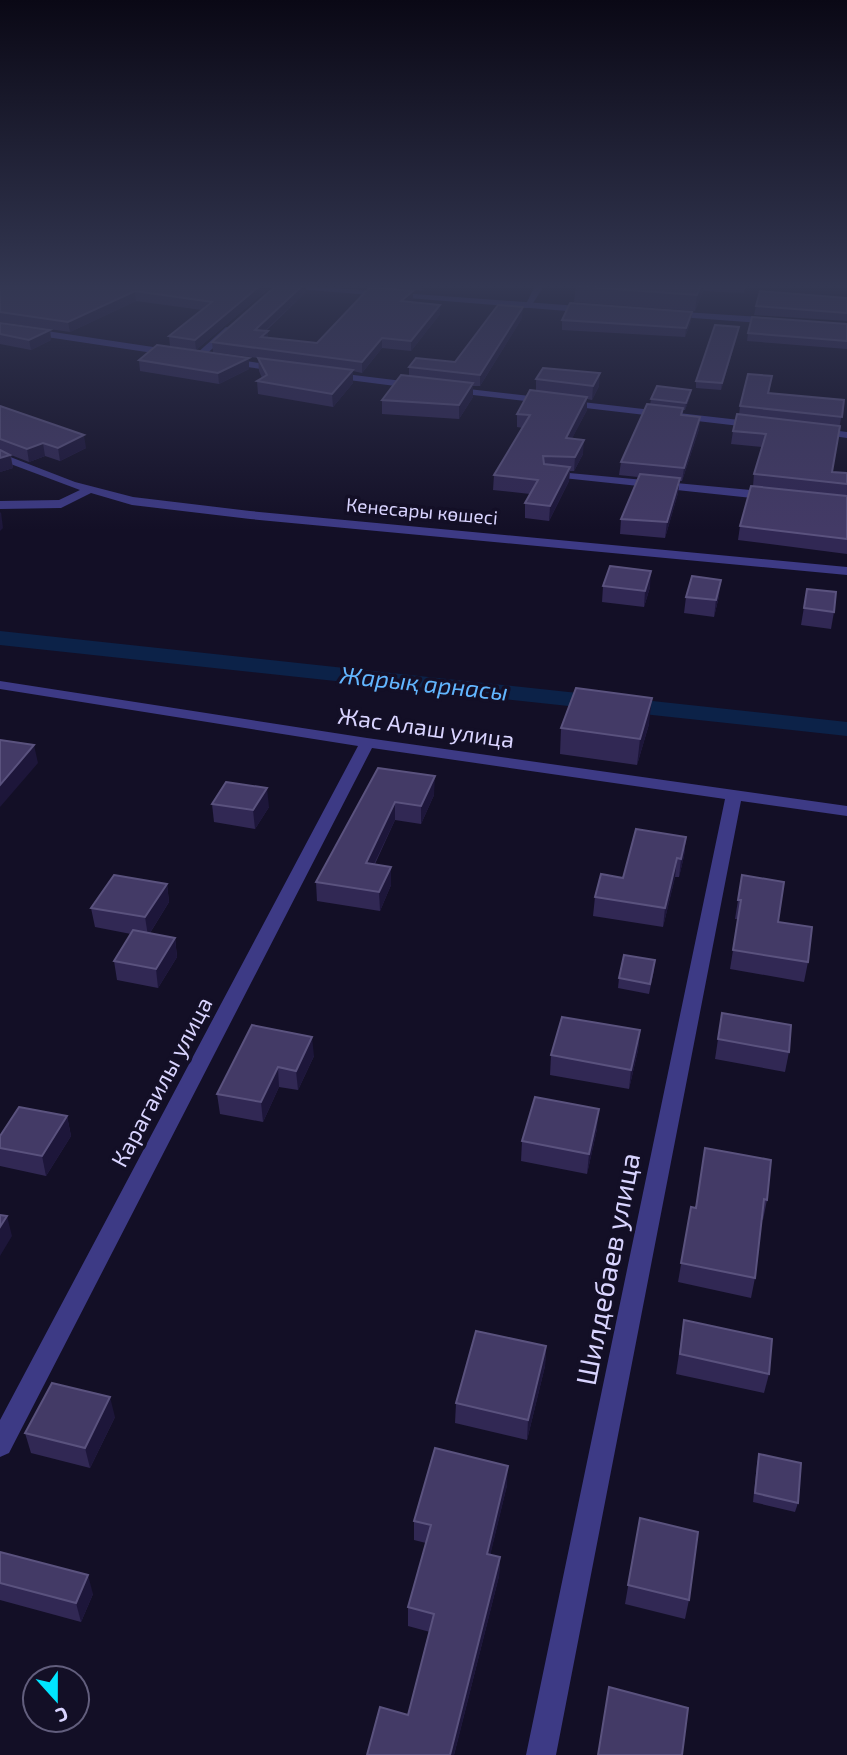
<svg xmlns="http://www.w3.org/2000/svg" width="847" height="1755" viewBox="0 0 847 1755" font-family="'Exo 2',sans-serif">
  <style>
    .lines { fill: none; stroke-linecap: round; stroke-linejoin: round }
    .canal { fill: #0c2248; fill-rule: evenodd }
    .minor { fill: #3d3a85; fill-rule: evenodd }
    .tertiary { fill: #3d3a85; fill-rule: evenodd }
    .wall { fill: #312854 }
    .shaded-wall { fill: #1d163a }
    .building { fill: #433a66; stroke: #5a527e; stroke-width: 2 }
    .labels { text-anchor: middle; stroke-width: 7; stroke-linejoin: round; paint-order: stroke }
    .far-street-label { font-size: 19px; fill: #d9d4ff; stroke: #130f26 }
    .street-label { font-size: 23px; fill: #d9d4ff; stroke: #130f26 }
    .water-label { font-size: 24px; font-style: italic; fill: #62b6ff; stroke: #130f26 }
    .near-street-label { font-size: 28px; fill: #d9d4ff; stroke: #130f26 }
  </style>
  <rect width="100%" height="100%" fill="#130f26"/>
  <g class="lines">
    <path class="canal" d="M 0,631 L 847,722 L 847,736 L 0,645 Z"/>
    <g class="minor">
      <path d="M 536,284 L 545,284 L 530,308 L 524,308 Z"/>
      <path d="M 0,324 L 173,350 L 178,353 L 173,356 L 0,330 Z"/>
      <path d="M 226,327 L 234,329 L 201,359 L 195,359 L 195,355 Z"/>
      <path d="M 225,358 L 280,366 L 285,369 L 280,372 L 221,363 L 220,361 Z"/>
      <path d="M 329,372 L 419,383 L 424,386 L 419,389 L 325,377 L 325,373 Z"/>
      <path d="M 451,387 L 757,422 L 762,425 L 757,428 L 447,392 L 446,390 Z"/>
      <path d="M 816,428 L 847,432 L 847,438 L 812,433 L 811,431 Z"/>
      <path d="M 0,453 L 75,482 L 133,497 L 250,511 L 847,567 L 847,575 L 250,519 L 132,505 L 91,493 L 61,508 L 0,509 L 0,501 L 59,500 L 80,490 L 0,460 Z"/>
      <path d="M 548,471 L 771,492 L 777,496 L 771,500 L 544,476 L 544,472 Z"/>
      <path d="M 0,681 L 367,738 L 847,806 L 847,816 L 741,801 L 556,1755 L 526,1755 L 725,799 L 372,748 L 9,1453 L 0,1457 L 0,1420 L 358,746 L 0,689 Z"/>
    </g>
    <g class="tertiary">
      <path d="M 235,284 L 279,284 L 592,307 L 597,310 L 592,313 Z"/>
      <path d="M 669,311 L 774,318 L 779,321 L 774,324 L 666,316 L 666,312 Z"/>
    </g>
  </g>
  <g class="wall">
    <path d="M 0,284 L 268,284 L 268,289 L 196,350 L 170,346 L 169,336 L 202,310 L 136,301 L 70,332 L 0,322 Z"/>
    <path d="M 359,284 L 429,284 L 422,291 Z"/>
    <path d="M 576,284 L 746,284 L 744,293 L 703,291 L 695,311 L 574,302 Z"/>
    <path d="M 306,292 L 266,331 L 268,331 L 268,338 L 317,343 L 413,300 L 410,302 L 440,314 L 411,351 L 382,348 L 362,373 L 353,371 L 353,383 L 333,407 L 258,394 L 257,381 L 262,378 L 259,371 L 258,358 L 213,352 L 212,342 Z"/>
    <path d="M 847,298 L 847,321 L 754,315 L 756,306 Z"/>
    <path d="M 522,318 L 480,386 L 473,386 L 473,397 L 459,419 L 382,414 L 382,400 L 409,376 L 409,367 L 455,362 Z"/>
    <path d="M 562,320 L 691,321 L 685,337 L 562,330 Z"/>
    <path d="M 0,323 L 50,330 L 51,340 L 31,350 L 0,344 Z"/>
    <path d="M 847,324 L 847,349 L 747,341 L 748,333 Z"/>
    <path d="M 738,333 L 721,390 L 696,388 L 696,381 Z"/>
    <path d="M 249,358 L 249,369 L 219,384 L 140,371 L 139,360 Z"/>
    <path d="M 772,376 L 769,393 L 844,400 L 832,472 L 847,484 L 847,554 L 738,540 L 740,526 L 753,486 L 754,474 L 762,447 L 731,444 L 733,431 L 739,415 L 740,406 Z"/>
    <path d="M 536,379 L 599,386 L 592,400 L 587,399 L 587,410 L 572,438 L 583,454 L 574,471 L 570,471 L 569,481 L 549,521 L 525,518 L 525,503 L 530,494 L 493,490 L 494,475 L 523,428 L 517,427 L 517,414 L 536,391 Z"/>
    <path d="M 691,390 L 690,397 L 685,410 L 683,410 L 682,415 L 700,417 L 699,429 L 682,481 L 679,481 L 678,493 L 665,538 L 620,534 L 621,519 L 638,477 L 619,475 L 621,462 L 650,405 L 651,399 Z"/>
    <path d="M 0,406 L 86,448 L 60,461 L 45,456 L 29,462 L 11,455 L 13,468 L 0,472 Z"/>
    <path d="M 603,586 L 650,587 L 644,607 L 602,602 Z"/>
    <path d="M 807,589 L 834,612 L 831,629 L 801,625 Z"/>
    <path d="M 719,596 L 714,617 L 684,613 L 686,597 Z"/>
    <path d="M 649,724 L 637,765 L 560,754 L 561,728 Z"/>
    <path d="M 378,768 L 434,795 L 421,824 L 395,820 L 375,864 L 391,867 L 391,885 L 380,911 L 317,901 L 316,882 Z"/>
    <path d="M 212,804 L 269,807 L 255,829 L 214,822 Z"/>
    <path d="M 686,837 L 684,856 L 679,877 L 675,877 L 663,927 L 593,916 L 595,897 Z"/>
    <path d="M 742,875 L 778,922 L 808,962 L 804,982 L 730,969 L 738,919 L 735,919 Z"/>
    <path d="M 167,884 L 169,902 L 150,933 L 175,938 L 177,957 L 158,988 L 117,980 L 114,961 L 131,934 L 95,927 L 91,908 Z"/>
    <path d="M 654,970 L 649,994 L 618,988 L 619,978 Z"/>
    <path d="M 722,1013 L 789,1052 L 785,1072 L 715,1059 Z"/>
    <path d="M 252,1025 L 314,1056 L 298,1090 L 279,1087 L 263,1122 L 220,1114 L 217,1094 Z"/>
    <path d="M 640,1030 L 638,1050 L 629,1089 L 550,1075 L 551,1055 Z"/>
    <path d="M 67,1116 L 71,1136 L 46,1176 L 0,1166 L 0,1136 Z"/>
    <path d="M 597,1129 L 587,1174 L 521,1161 L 522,1141 Z"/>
    <path d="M 771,1160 L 767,1200 L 763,1220 L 761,1219 L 755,1278 L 751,1298 L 678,1282 L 691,1207 L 696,1208 Z"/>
    <path d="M 684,1320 L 769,1374 L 764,1393 L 676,1374 Z"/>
    <path d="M 546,1346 L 545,1366 L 527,1440 L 455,1423 L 456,1403 Z"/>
    <path d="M 115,1417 L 90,1468 L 31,1453 L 25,1433 Z"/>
    <path d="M 759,1454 L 798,1503 L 795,1512 L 753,1502 L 757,1464 Z"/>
    <path d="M 507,1485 L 490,1555 L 500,1557 L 499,1576 L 454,1755 L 367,1755 L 408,1715 L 430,1632 L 408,1626 L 408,1607 L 426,1543 L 414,1540 L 414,1521 Z"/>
    <path d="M 640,1518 L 689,1600 L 685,1619 L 625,1604 Z"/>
    <path d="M 0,1552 L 93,1594 L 81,1622 L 0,1600 Z"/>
  </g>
  <g class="shaded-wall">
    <path d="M 262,284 L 268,284 L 268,289 L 196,350 L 195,340 Z"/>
    <path d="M 304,284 L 306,284 L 306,292 L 256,339 L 255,330 Z"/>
    <path d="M 422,284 L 429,284 L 422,291 Z"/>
    <path d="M 701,284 L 704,284 L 703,291 L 695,311 L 697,295 Z"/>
    <path d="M 135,291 L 136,301 L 70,332 L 68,322 Z"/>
    <path d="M 413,291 L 413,300 L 401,311 L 401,301 Z"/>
    <path d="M 440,305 L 440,314 L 411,351 L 411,341 Z"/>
    <path d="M 523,307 L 522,318 L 480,386 L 480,375 Z"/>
    <path d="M 692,312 L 691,321 L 685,337 L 686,328 Z"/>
    <path d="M 739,327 L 738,333 L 721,390 L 722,383 Z"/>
    <path d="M 50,330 L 51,340 L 31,350 L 29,340 Z"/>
    <path d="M 268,331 L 268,341 L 261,337 Z"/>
    <path d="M 382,338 L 382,348 L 362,373 L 362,362 Z"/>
    <path d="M 249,358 L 249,369 L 219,384 L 218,373 Z"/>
    <path d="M 353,370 L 353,383 L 333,407 L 332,394 Z"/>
    <path d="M 600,373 L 599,386 L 592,400 L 593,386 Z"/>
    <path d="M 473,383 L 473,397 L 459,419 L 459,405 Z"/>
    <path d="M 691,390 L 690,397 L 685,410 L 686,403 Z"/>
    <path d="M 587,397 L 587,410 L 565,452 L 566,438 Z"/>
    <path d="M 700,417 L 699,429 L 682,481 L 684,468 Z"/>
    <path d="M 84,435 L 86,448 L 60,461 L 58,448 Z"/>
    <path d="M 584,440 L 583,454 L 574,471 L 575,457 Z"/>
    <path d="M 43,443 L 45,456 L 29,462 L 27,449 Z"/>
    <path d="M 10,455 L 13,468 L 0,472 L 0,458 Z"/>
    <path d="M 570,467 L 569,481 L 549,521 L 550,506 Z"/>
    <path d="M 680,478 L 678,493 L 665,538 L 667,522 Z"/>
    <path d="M 1,512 L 3,528 L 0,531 L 0,513 Z"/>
    <path d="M 651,571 L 650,587 L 644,607 L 645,591 Z"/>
    <path d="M 721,580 L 719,596 L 714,617 L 716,600 Z"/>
    <path d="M 652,698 L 649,724 L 637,765 L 640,739 Z"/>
    <path d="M 34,745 L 38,763 L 0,807 L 0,785 Z"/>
    <path d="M 435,776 L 434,795 L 421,824 L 421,806 Z"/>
    <path d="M 267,788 L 269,807 L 255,829 L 253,810 Z"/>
    <path d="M 395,802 L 395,820 L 366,881 L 366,863 Z"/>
    <path d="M 686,837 L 684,856 L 679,877 L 681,859 Z"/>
    <path d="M 677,858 L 675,877 L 663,927 L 665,908 Z"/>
    <path d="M 391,867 L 391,885 L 380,911 L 379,892 Z"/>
    <path d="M 167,884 L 169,902 L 148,936 L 145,917 Z"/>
    <path d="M 175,938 L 177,957 L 158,988 L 156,969 Z"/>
    <path d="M 640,1030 L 638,1050 L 629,1089 L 631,1070 Z"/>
    <path d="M 312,1037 L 314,1056 L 298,1090 L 296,1071 Z"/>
    <path d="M 278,1067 L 279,1087 L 263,1122 L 261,1102 Z"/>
    <path d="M 599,1109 L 597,1129 L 587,1174 L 589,1154 Z"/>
    <path d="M 67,1116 L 71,1136 L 46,1176 L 42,1156 Z"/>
    <path d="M 7,1216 L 12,1236 L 0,1256 L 0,1227 Z"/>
    <path d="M 546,1346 L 545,1366 L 527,1440 L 528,1420 Z"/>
    <path d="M 110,1397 L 115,1417 L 90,1468 L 85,1448 Z"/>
    <path d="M 508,1466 L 507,1485 L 486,1573 L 487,1554 Z"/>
    <path d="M 500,1557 L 499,1576 L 454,1755 L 450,1755 Z"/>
    <path d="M 88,1575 L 93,1594 L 81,1622 L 76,1603 Z"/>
  </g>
  <g class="building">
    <path d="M 0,284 L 262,284 L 195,340 L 169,336 L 212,302 L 135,291 L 68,322 L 0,312 Z"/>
    <path d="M 278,284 L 304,284 L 255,330 L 268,331 L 261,337 L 317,343 L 370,287 L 413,291 L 401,301 L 440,305 L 411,341 L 382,338 L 362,362 L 212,342 Z"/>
    <path d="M 576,284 L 701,284 L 697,295 L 575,286 Z"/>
    <path d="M 760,291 L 847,298 L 847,313 L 756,306 Z"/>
    <path d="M 570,303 L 692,312 L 686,328 L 562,320 Z"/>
    <path d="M 498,305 L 523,307 L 480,375 L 409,367 L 416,358 L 455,362 Z"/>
    <path d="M 752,317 L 847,324 L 847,341 L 748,333 Z"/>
    <path d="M 0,323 L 50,330 L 29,340 L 0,334 Z"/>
    <path d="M 715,325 L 739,327 L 722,383 L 696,381 Z"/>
    <path d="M 157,345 L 249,358 L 218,373 L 139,360 Z"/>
    <path d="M 258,358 L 353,370 L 332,394 L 257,381 L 267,375 Z"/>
    <path d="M 543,368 L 600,373 L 593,386 L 536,379 Z"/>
    <path d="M 748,374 L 772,376 L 768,393 L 844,400 L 842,417 L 740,406 Z"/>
    <path d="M 401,375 L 473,383 L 459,405 L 382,400 Z"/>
    <path d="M 657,386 L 691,390 L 686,403 L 651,399 Z"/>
    <path d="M 530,390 L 587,397 L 566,438 L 584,440 L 575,457 L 543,456 L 544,464 L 570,467 L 550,506 L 525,503 L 538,480 L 494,475 L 530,415 L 517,414 Z"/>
    <path d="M 647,404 L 683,408 L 681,415 L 700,417 L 684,468 L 621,462 Z"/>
    <path d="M 0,406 L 84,435 L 58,448 L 43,443 L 27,449 L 0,439 Z"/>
    <path d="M 737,414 L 840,426 L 832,472 L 847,473 L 847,484 L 754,474 L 766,434 L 733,431 Z"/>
    <path d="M 0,450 L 10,455 L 0,458 Z"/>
    <path d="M 640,474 L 680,478 L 667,522 L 621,519 Z"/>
    <path d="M 751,486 L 847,496 L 847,539 L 740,526 Z"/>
    <path d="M 610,566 L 651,571 L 645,591 L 603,586 Z"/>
    <path d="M 692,576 L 721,580 L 716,600 L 686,597 Z"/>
    <path d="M 807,589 L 836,592 L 834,612 L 804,608 Z"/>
    <path d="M 576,688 L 652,698 L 640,739 L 561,728 Z"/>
    <path d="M 0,740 L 34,745 L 0,785 Z"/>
    <path d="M 378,768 L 435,776 L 421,806 L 395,802 L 366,863 L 391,867 L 379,892 L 316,882 Z"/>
    <path d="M 226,782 L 267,788 L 253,810 L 212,804 Z"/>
    <path d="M 636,829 L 686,837 L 681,859 L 677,858 L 665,908 L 595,897 L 601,874 L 623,878 Z"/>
    <path d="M 114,875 L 167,884 L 145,917 L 91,908 Z"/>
    <path d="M 742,875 L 784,882 L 778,922 L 812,927 L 808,962 L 733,950 L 741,900 L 738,900 Z"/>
    <path d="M 133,930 L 175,938 L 156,969 L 114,961 Z"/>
    <path d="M 624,955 L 655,960 L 650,984 L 619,978 Z"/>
    <path d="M 722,1013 L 791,1025 L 789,1052 L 718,1039 Z"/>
    <path d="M 562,1017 L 640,1030 L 631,1070 L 551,1055 Z"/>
    <path d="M 252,1025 L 312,1037 L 296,1071 L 278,1067 L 261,1102 L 217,1094 Z"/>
    <path d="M 535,1097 L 599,1109 L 589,1154 L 522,1141 Z"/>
    <path d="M 19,1107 L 67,1116 L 42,1156 L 0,1148 L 0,1136 Z"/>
    <path d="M 705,1148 L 771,1160 L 767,1200 L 764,1199 L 755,1278 L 681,1263 L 691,1207 L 696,1208 Z"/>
    <path d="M 0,1215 L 7,1216 L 0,1227 Z"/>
    <path d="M 684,1320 L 772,1339 L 769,1374 L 680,1354 Z"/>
    <path d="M 476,1331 L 546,1346 L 528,1420 L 456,1403 Z"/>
    <path d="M 52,1383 L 110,1397 L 85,1448 L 25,1433 Z"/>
    <path d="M 435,1448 L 508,1466 L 487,1554 L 500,1557 L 450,1755 L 367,1755 L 380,1707 L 408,1715 L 434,1614 L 408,1607 L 431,1525 L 414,1521 Z"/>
    <path d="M 759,1454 L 801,1463 L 798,1503 L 755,1493 Z"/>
    <path d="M 640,1518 L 698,1532 L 689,1600 L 628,1585 Z"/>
    <path d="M 0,1552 L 88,1575 L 76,1603 L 0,1583 Z"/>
    <path d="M 609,1687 L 688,1708 L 682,1755 L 598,1755 Z"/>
  </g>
  <linearGradient id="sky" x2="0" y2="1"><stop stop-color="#0a0815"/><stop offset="0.54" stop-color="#333752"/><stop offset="1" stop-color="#333752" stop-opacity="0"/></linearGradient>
  <rect width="847" height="530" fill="url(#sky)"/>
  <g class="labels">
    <g class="far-street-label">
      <text transform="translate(422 511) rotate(5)" y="7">Кенесары көшесі</text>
    </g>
    <g class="street-label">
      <text transform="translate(426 728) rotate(8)" y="8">Жас Алаш улица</text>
      <text transform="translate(162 1082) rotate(-62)" y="8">Карагаилы улица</text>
    </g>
    <g class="water-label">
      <text transform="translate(424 684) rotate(6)" y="8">Жарық арнасы</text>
    </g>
    <g class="near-street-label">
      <text transform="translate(608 1269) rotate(-79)" y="10">Шилдебаев улица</text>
    </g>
  </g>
  <g transform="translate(56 1699) rotate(159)"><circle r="33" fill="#130f26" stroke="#625e7d" stroke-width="2"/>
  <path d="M0-5L12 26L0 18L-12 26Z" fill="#00e5ff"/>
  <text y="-10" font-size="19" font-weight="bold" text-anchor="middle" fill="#d9d4ff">С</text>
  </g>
</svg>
